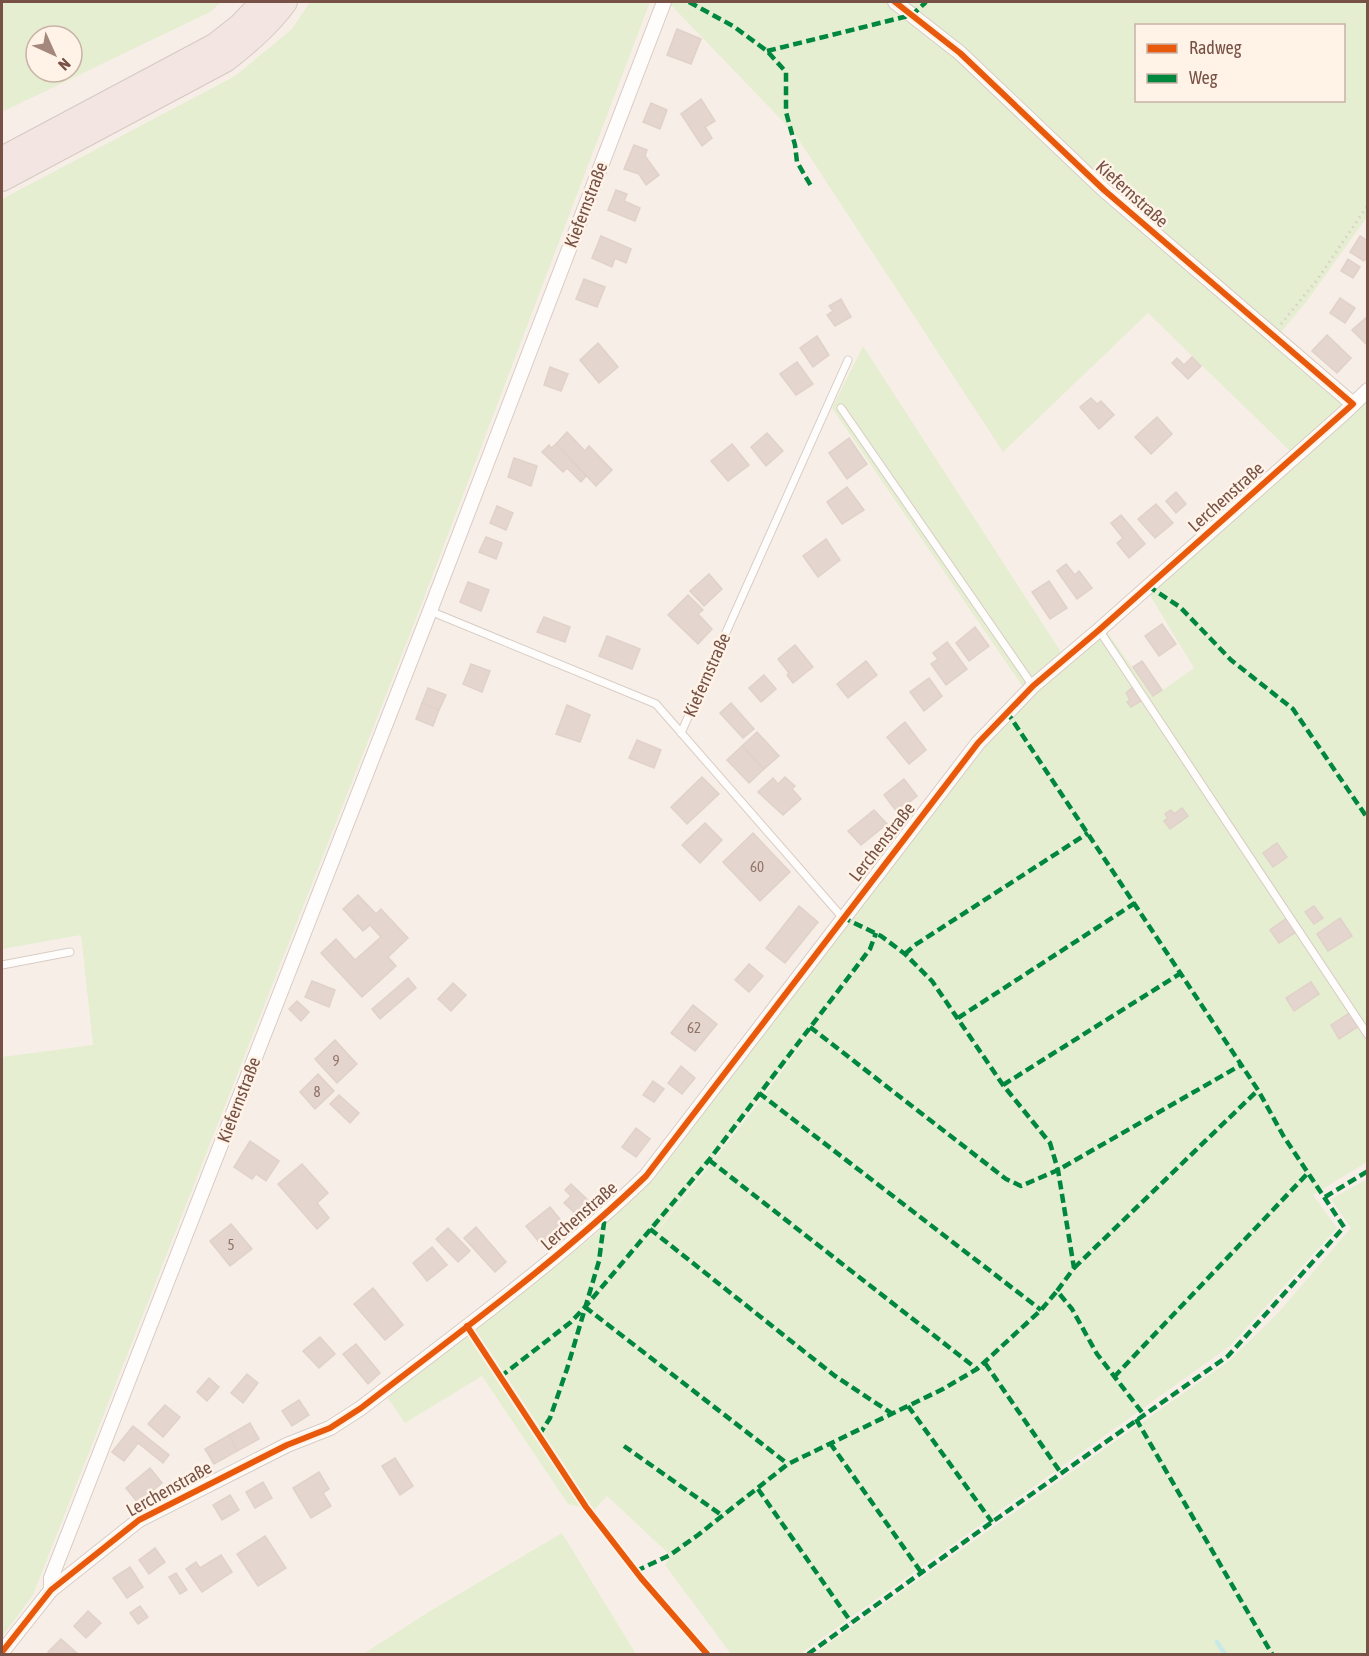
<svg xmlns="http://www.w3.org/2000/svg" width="1369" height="1656" viewBox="0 0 1369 1656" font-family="'Asap Condensed',sans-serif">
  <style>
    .green { fill: #e5eed0; fill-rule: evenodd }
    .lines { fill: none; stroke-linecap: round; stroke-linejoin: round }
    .stream { stroke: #c7eae8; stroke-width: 4.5 }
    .building { fill: #e4d6ce; stroke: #e0d1c9; stroke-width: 1.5 }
    .lane-casing { stroke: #d8ccc5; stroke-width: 9 }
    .street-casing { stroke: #d8ccc5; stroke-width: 16 }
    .highway-casing { stroke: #d6c9c3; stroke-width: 26 }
    .path { stroke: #dacfcb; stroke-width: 3; stroke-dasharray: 1.5 4.5; stroke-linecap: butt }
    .lane { stroke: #fefdfb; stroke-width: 7 }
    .street { stroke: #fefdfb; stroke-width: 14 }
    .highway { stroke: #f2e5e2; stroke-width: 24 }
    .quiet { stroke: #00873e; stroke-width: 4.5; stroke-dasharray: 9 4.5; stroke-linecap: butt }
    .cycleway-casing { stroke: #fff3e8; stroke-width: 10 }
    .cycleway { stroke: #e8590c; stroke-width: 6 }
    .labels { text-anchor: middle; stroke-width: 5; stroke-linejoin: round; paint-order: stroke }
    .number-label { font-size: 15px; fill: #94746a }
    .street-label { font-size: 18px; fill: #775145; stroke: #fff3e8 }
  </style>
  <rect width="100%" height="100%" fill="#f7efe7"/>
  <g class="green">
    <path d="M 2,2 L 221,2 L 210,12 L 2,112 ZM 36,36 L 72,36 L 72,72 L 36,72 Z"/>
    <path d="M 310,2 L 650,2 L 419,611 L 33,1595 L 2,1637 L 2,1057 L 93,1045 L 81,935 L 2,949 L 2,199 L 235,76 L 292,29 Z"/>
    <path d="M 668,2 L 1367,2 L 1367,217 L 1307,301 L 1272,343 L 1345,404 L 1290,451 L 1148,313 L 1003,452 L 795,134 ZM 1136,26 L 1344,26 L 1344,100 L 1136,100 Z"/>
    <path d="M 863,346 L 1061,652 L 1023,687 L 832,408 Z"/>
    <path d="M 1367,400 L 1367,1162 L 1313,1195 L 1337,1228 L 1230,1346 L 800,1654 L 731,1654 L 665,1565 L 670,1555 L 607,1496 L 594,1510 L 568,1504 L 482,1376 L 405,1423 L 387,1397 L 482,1325 L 597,1233 L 648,1181 L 980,749 L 1014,710 L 1105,629 L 1153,697 L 1194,668 L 1148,592 ZM 822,1017 L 754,1109 L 653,1237 L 653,1236 Z"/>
    <path d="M 1367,1179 L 1367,1654 L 815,1654 L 826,1645 L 1229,1361 L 1278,1313 L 1351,1228 L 1331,1199 Z"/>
    <path d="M 562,1533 L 636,1654 L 363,1654 L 427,1613 Z"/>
  </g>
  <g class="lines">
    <path class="stream" d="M 1217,1642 L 1225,1654"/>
  </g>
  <g class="building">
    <path d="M 677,29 L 701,39 L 691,64 L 667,55 Z"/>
    <path d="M 701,99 L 715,121 L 705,127 L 712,138 L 702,146 L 681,114 Z"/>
    <path d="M 651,103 L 667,110 L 660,129 L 643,122 Z"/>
    <path d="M 634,145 L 647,150 L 645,156 L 659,175 L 646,185 L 639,174 L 624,169 Z"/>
    <path d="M 616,190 L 627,194 L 624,201 L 640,208 L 635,221 L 608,210 Z"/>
    <path d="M 601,236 L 631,249 L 626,263 L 615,258 L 612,267 L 592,258 Z"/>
    <path d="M 1360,236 L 1368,241 L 1368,256 L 1364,261 L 1350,252 Z"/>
    <path d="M 1348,259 L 1360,267 L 1353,278 L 1341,271 Z"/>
    <path d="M 584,279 L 605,287 L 597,307 L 576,299 Z"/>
    <path d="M 1340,298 L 1355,308 L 1345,323 L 1330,313 Z"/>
    <path d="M 841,299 L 851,317 L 835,326 L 827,315 L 833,311 L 829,306 Z"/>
    <path d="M 1368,316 L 1368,346 L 1352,330 Z"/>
    <path d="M 1327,335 L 1351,358 L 1337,373 L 1312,351 Z"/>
    <path d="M 817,336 L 829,355 L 813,367 L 800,348 Z"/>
    <path d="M 598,343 L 618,367 L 599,383 L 580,360 Z"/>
    <path d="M 1192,357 L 1201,366 L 1188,379 L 1172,363 L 1177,358 L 1184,365 Z"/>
    <path d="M 797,362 L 813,384 L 796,395 L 780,374 Z"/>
    <path d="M 550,367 L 568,374 L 561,391 L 544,385 Z"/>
    <path d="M 1091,398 L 1097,404 L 1101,401 L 1114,415 L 1099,429 L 1080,407 Z"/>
    <path d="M 1157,417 L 1172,434 L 1151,454 L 1135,437 Z"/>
    <path d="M 567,432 L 585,451 L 589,446 L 612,470 L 596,486 L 556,444 Z"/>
    <path d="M 767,433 L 783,451 L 766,466 L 751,447 Z"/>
    <path d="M 849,438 L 867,464 L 847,479 L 829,453 Z"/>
    <path d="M 556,444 L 586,476 L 581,482 L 567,468 L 563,472 L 542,452 L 549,445 L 551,448 Z"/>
    <path d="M 732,444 L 749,465 L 728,481 L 711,461 Z"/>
    <path d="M 514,458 L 537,466 L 531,486 L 508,477 Z"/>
    <path d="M 847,487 L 864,510 L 842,524 L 827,502 Z"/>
    <path d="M 1176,492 L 1186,504 L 1176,513 L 1166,501 Z"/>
    <path d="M 1156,504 L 1173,523 L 1155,538 L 1138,519 Z"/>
    <path d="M 497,506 L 513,513 L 506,530 L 490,523 Z"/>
    <path d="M 1121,515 L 1145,544 L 1129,558 L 1117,543 L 1123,538 L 1111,523 Z"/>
    <path d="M 486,537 L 502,543 L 496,559 L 479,552 Z"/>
    <path d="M 826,539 L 840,560 L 818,577 L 803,556 Z"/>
    <path d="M 1066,564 L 1075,575 L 1079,571 L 1092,588 L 1077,599 L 1057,571 Z"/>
    <path d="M 709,574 L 722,589 L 704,606 L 690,591 Z"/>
    <path d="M 1049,581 L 1067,608 L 1050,619 L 1032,592 Z"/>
    <path d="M 468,582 L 489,590 L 481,611 L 460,602 Z"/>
    <path d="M 688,595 L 703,610 L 698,614 L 712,629 L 698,644 L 668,615 Z"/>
    <path d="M 544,617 L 570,627 L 565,642 L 537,632 Z"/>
    <path d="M 1162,624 L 1176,644 L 1159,656 L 1145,636 Z"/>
    <path d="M 975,627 L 989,646 L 969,661 L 956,643 Z"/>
    <path d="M 607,636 L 640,649 L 632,669 L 599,656 Z"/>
    <path d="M 947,642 L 967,669 L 946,685 L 931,664 L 938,659 L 933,653 Z"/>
    <path d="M 795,645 L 813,667 L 793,683 L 787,675 L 789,673 L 778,659 Z"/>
    <path d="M 866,661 L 877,675 L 848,698 L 837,684 Z"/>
    <path d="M 1142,661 L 1162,690 L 1153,696 L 1133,667 Z"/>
    <path d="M 471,664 L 490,671 L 482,692 L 463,684 Z"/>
    <path d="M 764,675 L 776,689 L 761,702 L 749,688 Z"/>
    <path d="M 929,678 L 942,696 L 924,711 L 910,692 Z"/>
    <path d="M 1133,687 L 1141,701 L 1131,707 L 1127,702 L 1130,700 L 1126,693 Z"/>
    <path d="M 428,688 L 446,695 L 439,710 L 422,703 Z"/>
    <path d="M 422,703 L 439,710 L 433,726 L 416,719 Z"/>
    <path d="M 731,703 L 754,729 L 743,738 L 720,713 Z"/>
    <path d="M 567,705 L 590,715 L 580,742 L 556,734 Z"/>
    <path d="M 905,722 L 926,750 L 909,764 L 887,737 Z"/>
    <path d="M 757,732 L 779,756 L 764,769 L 742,746 Z"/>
    <path d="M 637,740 L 661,750 L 654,768 L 629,758 Z"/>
    <path d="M 742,746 L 764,769 L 749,783 L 727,760 Z"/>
    <path d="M 702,777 L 719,794 L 687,824 L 671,807 Z"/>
    <path d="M 785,777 L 795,786 L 792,789 L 801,799 L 783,815 L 758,792 L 773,778 L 778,784 Z"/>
    <path d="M 904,779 L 917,796 L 897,812 L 884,795 Z"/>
    <path d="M 1182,808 L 1188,816 L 1170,829 L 1164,821 L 1168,818 L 1165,814 L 1171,810 L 1174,814 Z"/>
    <path d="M 874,810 L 887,824 L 861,845 L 848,831 Z"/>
    <path d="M 705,823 L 722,840 L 700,863 L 682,845 Z"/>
    <path d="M 753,833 L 790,872 L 760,901 L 723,862 Z"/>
    <path d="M 1277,843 L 1287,857 L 1273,867 L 1263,853 Z"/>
    <path d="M 358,895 L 376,914 L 381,909 L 408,938 L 388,957 L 396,966 L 362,997 L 321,953 L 336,939 L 355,960 L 381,937 L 370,925 L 363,931 L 343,909 Z"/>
    <path d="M 799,906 L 818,922 L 785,963 L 766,948 Z"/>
    <path d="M 1314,906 L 1323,918 L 1314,924 L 1305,912 Z"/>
    <path d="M 1287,918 L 1296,932 L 1279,943 L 1270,930 Z"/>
    <path d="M 1340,918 L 1352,936 L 1328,951 L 1317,934 Z"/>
    <path d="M 749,964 L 763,976 L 749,992 L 735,980 Z"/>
    <path d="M 408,978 L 416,988 L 380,1019 L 372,1009 Z"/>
    <path d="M 312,981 L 335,990 L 329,1007 L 305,997 Z"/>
    <path d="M 1311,982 L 1319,994 L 1294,1011 L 1286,998 Z"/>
    <path d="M 453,983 L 466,995 L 451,1011 L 438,999 Z"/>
    <path d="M 297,1001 L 309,1012 L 301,1021 L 289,1009 Z"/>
    <path d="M 693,1005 L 717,1024 L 695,1051 L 671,1033 Z"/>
    <path d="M 1351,1012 L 1359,1026 L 1339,1039 L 1331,1025 Z"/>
    <path d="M 335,1040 L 357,1064 L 337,1083 L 315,1059 Z"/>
    <path d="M 681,1066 L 695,1078 L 682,1094 L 668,1083 Z"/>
    <path d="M 318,1074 L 334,1091 L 315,1109 L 300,1092 Z"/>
    <path d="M 653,1081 L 664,1089 L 654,1102 L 643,1095 Z"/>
    <path d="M 339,1095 L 359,1113 L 350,1123 L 330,1104 Z"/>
    <path d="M 636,1128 L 650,1139 L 636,1157 L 622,1147 Z"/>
    <path d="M 250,1141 L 279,1161 L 266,1181 L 256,1174 L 252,1179 L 234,1167 Z"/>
    <path d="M 302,1164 L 328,1193 L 317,1203 L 329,1218 L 317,1229 L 278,1184 Z"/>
    <path d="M 571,1184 L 591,1203 L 578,1216 L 564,1203 L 571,1196 L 565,1190 Z"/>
    <path d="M 550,1207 L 567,1228 L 543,1247 L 526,1226 Z"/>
    <path d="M 231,1224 L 252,1249 L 230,1266 L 210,1241 Z"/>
    <path d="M 476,1227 L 506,1262 L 495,1272 L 464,1238 Z"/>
    <path d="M 448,1228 L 470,1251 L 458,1262 L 436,1239 Z"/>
    <path d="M 432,1247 L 447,1265 L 427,1281 L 413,1263 Z"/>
    <path d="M 373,1288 L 403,1325 L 385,1340 L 354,1304 Z"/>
    <path d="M 320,1337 L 335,1354 L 319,1368 L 303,1351 Z"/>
    <path d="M 356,1344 L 380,1373 L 368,1384 L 343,1354 Z"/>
    <path d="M 247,1374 L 258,1383 L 243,1403 L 231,1393 Z"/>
    <path d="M 209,1378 L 219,1387 L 207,1401 L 197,1392 Z"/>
    <path d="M 299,1400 L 309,1415 L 292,1426 L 282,1411 Z"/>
    <path d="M 165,1405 L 180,1417 L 163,1437 L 148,1424 Z"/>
    <path d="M 250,1423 L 259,1439 L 237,1451 L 229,1435 Z"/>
    <path d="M 133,1426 L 169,1455 L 163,1463 L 138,1443 L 124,1461 L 112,1452 Z"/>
    <path d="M 229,1435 L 237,1451 L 214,1464 L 205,1449 Z"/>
    <path d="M 395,1458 L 413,1486 L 400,1495 L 382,1466 Z"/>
    <path d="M 150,1468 L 162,1483 L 138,1503 L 126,1488 Z"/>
    <path d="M 319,1472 L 329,1489 L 323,1493 L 331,1506 L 311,1518 L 293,1488 Z"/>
    <path d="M 263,1482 L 272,1498 L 255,1508 L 246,1492 Z"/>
    <path d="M 230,1495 L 239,1510 L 222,1520 L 213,1505 Z"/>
    <path d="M 265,1536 L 286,1568 L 258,1586 L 237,1554 Z"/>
    <path d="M 155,1548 L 165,1562 L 149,1574 L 139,1560 Z"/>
    <path d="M 221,1555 L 232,1572 L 202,1592 L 186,1569 L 196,1562 L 200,1568 Z"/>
    <path d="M 130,1567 L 143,1587 L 127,1598 L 113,1578 Z"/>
    <path d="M 176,1573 L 187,1590 L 180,1594 L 169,1577 Z"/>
    <path d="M 140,1606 L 148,1617 L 138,1624 L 130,1613 Z"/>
    <path d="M 88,1611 L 101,1623 L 86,1638 L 74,1626 Z"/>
    <path d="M 61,1639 L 78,1654 L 50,1654 L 48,1652 Z"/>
  </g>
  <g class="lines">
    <defs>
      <g id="lane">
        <path d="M 841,408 L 1033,686"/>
        <path d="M 430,611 L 656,704 L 842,917"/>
        <path d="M 1099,630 L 1368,1035"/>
        <path d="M 681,733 L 848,360"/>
        <path d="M 2,965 L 70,952"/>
        <path d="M 467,1326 L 586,1507 L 641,1578 L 707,1654"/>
      </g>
      <g id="street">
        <path d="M 895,2 L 960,53 L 1104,190 L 1353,404"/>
        <path d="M 51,1590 L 51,1578 L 430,611 L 664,2"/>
        <path d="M 2,1652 L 51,1590 L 139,1520 L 287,1445 L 330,1428 L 361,1408 C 458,1333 558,1261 646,1176 L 978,743 L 1033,686 L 1099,630 L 1343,414 L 1368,390"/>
      </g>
      <g id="highway">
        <path d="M 2,159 L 216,45 L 240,26 L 263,2"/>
        <path d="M 2,179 L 225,60 C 248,42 268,25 285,2"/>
      </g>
    </defs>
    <use href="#lane" class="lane-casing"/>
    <use href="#street" class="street-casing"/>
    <use href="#highway" class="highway-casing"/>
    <path class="path" d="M 1281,324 L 1317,280 L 1368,205"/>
    <use href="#lane" class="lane"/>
    <use href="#street" class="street"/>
    <use href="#highway" class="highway"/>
    <g class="quiet">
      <path d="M 689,2 L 733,26 L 767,51 L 786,72 L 786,112 L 795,145 L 797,162 L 811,186"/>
      <path d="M 767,51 L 912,15 L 926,2"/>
      <path d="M 1148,586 L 1180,607 L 1231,660 L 1293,709 L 1368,819"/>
      <path d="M 842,917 L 881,936 L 905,954 L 932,981 L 1003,1085 L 1050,1143 L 1058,1170 L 1074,1268 L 1057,1291 L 1072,1309 L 1097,1354 L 1144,1415"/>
      <path d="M 905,954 L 915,945 L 1088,833"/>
      <path d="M 958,1018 L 1135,903"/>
      <path d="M 810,1027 L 1006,1179 L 1021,1186 L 1058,1170 L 1241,1065"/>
      <path d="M 1003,1085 L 1181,973"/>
      <path d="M 759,1093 L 1041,1310"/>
      <path d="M 709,1160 L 977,1369"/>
      <path d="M 1325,1197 L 1368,1171"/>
      <path d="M 650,1229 L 835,1376 L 891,1413"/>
      <path d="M 1074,1268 L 1258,1090"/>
      <path d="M 585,1307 L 788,1464"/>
      <path d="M 985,1363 L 1061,1473"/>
      <path d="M 500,1377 L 571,1322 L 585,1307 L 709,1160 L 870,949 L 876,933"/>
      <path d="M 1114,1377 L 1308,1173"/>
      <path d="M 908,1406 L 992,1522"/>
      <path d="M 1136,1419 L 1272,1654"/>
      <path d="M 539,1435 L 550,1418 L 567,1369 L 599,1261 L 605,1215"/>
      <path d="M 830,1443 L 921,1572"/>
      <path d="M 624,1446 L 723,1516"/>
      <path d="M 758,1489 L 851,1622"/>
      <path d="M 636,1571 L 670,1555 L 698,1535 L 788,1464 L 943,1389 L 977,1369 L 1041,1310 L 1057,1291"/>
      <path d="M 808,1654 L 992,1522 L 1228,1356 L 1344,1227 L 1284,1137 L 1258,1090 L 1007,712"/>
    </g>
    <defs>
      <g id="cycleway">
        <path d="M 467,1326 L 586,1507 L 641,1578 L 707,1654"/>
        <path d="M 2,1652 L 51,1590 L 139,1520 L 287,1445 L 330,1428 L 361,1408 C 458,1333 558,1261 646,1176 L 978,743 L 1033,686 L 1099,630 L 1353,404 L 1104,190 L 960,53 L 895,2"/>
      </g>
    </defs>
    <use href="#cycleway" class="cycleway-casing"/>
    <use href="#cycleway" class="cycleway"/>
  </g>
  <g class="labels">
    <g class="number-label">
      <text x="757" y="872">60</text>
      <text x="694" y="1033">62</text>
      <text x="336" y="1066">9</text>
      <text x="317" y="1097">8</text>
      <text x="231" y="1250">5</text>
    </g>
    <g class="street-label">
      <text transform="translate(1132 194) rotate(42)" y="6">Kiefernstraße</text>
      <text transform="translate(586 205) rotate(-69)" y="6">Kiefernstraße</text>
      <text transform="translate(1226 497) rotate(-42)" y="6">Lerchenstraße</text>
      <text transform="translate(707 675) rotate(-66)" y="6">Kiefernstraße</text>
      <text transform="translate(882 842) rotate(-52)" y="6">Lerchenstraße</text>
      <text transform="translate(239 1100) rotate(-69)" y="6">Kiefernstraße</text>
      <text transform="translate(579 1216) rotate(-41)" y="6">Lerchenstraße</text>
      <text transform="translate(169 1489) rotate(-29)" y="6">Lerchenstraße</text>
    </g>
  </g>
  <rect width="1369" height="1656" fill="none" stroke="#775145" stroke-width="6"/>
  <rect x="1135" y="24" width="210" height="78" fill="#fff3e8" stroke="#c9b2a7" stroke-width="1.5"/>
  <rect x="1147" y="44" width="30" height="9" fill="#e8590c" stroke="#c9b2a7" stroke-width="1.5"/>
  <text x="1189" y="54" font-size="18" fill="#775145">Radweg</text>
  <rect x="1147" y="74" width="30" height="9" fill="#00873e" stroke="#c9b2a7" stroke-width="1.5"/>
  <text x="1189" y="84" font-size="18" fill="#775145">Weg</text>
  <g transform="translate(54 54) rotate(135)"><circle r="28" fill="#fff3e8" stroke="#c9b2a7" stroke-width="1.5"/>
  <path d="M0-4.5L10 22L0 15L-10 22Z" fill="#a4887e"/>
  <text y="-9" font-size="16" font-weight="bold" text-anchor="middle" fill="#775145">N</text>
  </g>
</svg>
